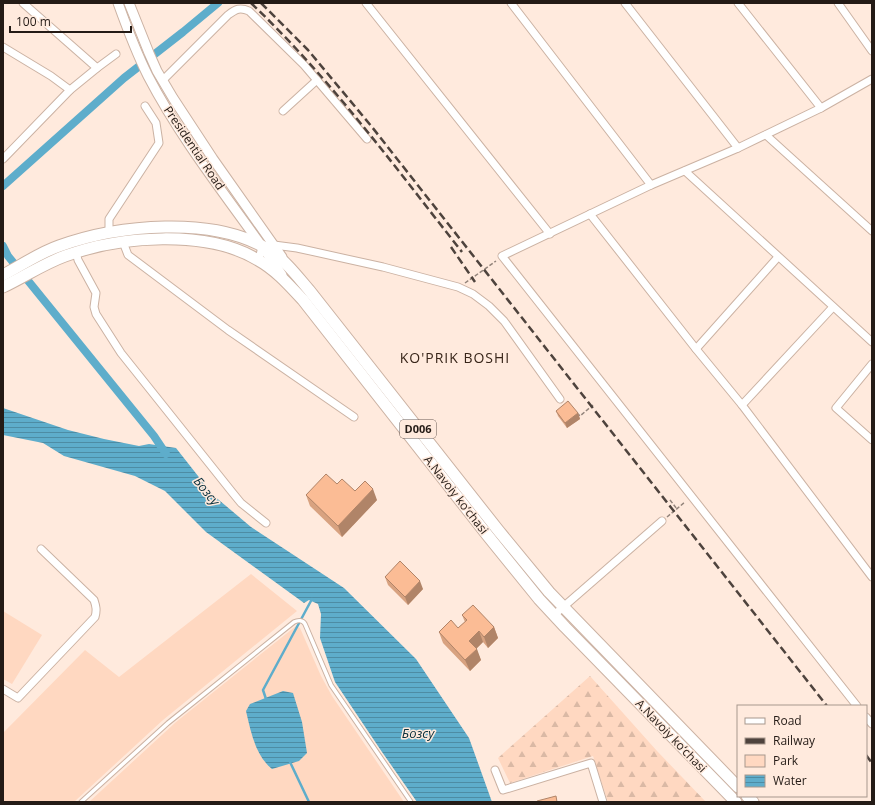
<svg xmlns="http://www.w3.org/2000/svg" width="875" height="805" viewBox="0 0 875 805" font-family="'Open Sans',sans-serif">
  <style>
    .green { fill: #ffd8c1 }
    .forest { fill: url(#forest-firs) }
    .water { fill: url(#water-rules) }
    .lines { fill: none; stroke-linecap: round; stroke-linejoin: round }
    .stream { stroke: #5eadcb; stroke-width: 2.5 }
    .canal { stroke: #5eadcb; stroke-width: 8 }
    .service-casing { stroke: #cbb2a3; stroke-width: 5.5 }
    .minor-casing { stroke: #cbb2a3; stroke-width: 9 }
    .tertiary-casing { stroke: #cbb2a3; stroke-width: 11 }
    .primary-casing { stroke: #cbb2a3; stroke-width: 13 }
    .path { stroke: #93847b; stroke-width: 1.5; stroke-dasharray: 4 2; stroke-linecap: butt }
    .service { stroke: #fff; stroke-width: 3.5 }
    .minor { stroke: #fff; stroke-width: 7 }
    .tertiary { stroke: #fff; stroke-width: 9 }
    .primary { stroke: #fff; stroke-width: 11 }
    .rail { stroke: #4e433d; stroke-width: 2.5; stroke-dasharray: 8 4; stroke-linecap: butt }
    .wall { fill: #d8a280 }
    .shaded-wall { fill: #b08468 }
    .building { fill: #fbbc95; stroke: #b08468 }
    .labels { text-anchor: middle; stroke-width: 3; stroke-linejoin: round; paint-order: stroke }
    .shield { fill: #ffeadd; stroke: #665952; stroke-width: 1 }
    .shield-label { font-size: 11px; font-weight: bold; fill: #241b16 }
    .street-label { font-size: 12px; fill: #241b16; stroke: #ffeadd }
    .water-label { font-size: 13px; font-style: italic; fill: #072e3b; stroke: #ffeadd }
    .quarter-label { font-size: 14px; letter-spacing: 1px; fill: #382519; stroke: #ffeadd }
  </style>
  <defs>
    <pattern id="forest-firs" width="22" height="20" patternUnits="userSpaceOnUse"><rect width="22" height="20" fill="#ffd8c1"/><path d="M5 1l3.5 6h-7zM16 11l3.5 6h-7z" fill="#dab9a5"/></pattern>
    <pattern id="water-rules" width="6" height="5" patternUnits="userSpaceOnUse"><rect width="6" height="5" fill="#5eadcb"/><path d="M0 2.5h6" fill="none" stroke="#4d8ca4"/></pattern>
  </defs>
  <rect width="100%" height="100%" fill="#ffeadd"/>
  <g class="green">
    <path d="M 251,574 L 297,611 L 163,720 L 74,802 L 3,802 L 3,733 L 85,650 L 119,677 Z"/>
    <path d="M 3,611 L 42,635 L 12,684 L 3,679 Z"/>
    <path d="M 296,626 L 300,628 L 321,676 L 332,696 L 404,802 L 89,802 L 176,722 Z"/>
  </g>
  <path class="forest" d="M 590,676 L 657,751 L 706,802 L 608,802 L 593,756 L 510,783 L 498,758 Z"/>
  <g class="water">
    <path d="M 3,408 L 68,430 L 104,439 L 139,446 L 149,444 L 176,448 L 213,495 L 251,527 L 344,588 L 416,659 L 469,738 L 492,802 L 417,802 L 382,752 L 335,682 L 320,638 L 321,614 L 318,604 L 309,600 L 304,603 L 206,532 L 165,491 L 135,476 L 64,456 L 43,443 L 3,435 Z"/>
    <path d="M 283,691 L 293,693 L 302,722 L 307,753 L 299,761 L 272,769 C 255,755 251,732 246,711 L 250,704 Z"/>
  </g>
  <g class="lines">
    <g class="stream">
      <path d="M 266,699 L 263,690 L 312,599"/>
      <path d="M 290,762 L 309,802"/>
    </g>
    <g class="canal">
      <path d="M 3,186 L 124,78 L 183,32 L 218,3"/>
      <path d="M 3,246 L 8,256 L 154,436 L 166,454"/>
    </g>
    <defs>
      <path id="service" d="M 81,802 L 168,723 L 294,622 C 298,620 303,620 305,624 L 331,685 L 411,802"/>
      <g id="minor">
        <path d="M 23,3 L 97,68"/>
        <path d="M 366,3 L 550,234"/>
        <path d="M 511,3 L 651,185"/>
        <path d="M 625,3 L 738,148"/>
        <path d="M 738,3 L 821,108"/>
        <path d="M 838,3 L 872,51"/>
        <path d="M 3,47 L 51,76 L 70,90"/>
        <path d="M 163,80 L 228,15 C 236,9 240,7 249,11 L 304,65 L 367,139"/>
        <path d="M 283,111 L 317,80"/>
        <path d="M 766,135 L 872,231"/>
        <path d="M 3,159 L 70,90 L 97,68 L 116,54"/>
        <path d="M 685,171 L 872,342"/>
        <path d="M 590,214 L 696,349 L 742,405 L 872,577"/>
        <path d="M 109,233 L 109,219 L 159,143 L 156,123 L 145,106"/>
        <path d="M 123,242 L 128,255 L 228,330 L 354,417"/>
        <path d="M 76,252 L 78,260 L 96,293 L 94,307 L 96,314 L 121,353 L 232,492 L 241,503 L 266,523"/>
        <path d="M 259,260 L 262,246 L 274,245 L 297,248 L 383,267 L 458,287 L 473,294 L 489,306 L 504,321 L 560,399"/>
        <path d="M 696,349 L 778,257"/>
        <path d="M 872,364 L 836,408 L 872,440"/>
        <path d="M 742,405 L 833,307"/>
        <path d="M 554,615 L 662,521"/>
        <path d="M 3,689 L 18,698 L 95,617 C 97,610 96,606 94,600 L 41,549"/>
        <path d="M 857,706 L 502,256 L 651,185 L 738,148 L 821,108 L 872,79"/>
        <path d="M 866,717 L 872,724"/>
        <path d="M 495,770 L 503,790 L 591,763 L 603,802"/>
      </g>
      <g id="tertiary">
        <path d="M 118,3 C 127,28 136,52 148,76 C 185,147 237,209 282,275"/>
        <path d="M 129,3 L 149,53 L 157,71 L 173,98 L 213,159 L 282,257"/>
      </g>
      <g id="primary">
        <path d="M 3,275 C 22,265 39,253 59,246 C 117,225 214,215 269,250 C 285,260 297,276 309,290 L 498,530 L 549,592 L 738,787"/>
        <path d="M 3,287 C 24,277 43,264 65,256 C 119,236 207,229 258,260 C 276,270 289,285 303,300 L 488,536 L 539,599 L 565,627 L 736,802"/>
        <path d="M 747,796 L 753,802"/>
      </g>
    </defs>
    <use href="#service" class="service-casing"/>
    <use href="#minor" class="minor-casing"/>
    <use href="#tertiary" class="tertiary-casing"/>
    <use href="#primary" class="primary-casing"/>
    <g class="path">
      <path d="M 465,283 L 496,261"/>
      <path d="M 577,413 L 580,416 L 593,405"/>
      <path d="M 670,500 L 677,509"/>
      <path d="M 667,517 L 685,502"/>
    </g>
    <use href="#service" class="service"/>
    <use href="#minor" class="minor"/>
    <use href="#tertiary" class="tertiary"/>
    <use href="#primary" class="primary"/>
    <g class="rail">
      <path d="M 251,3 C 330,78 395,167 462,252"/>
      <path d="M 261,3 L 308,50 L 372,127 L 827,706"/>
      <path d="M 451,247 L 475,282"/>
      <path d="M 866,755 L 872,763"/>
    </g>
  </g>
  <g class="wall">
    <path d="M 556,411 L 578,413 L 580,419 L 567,428 L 558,416 Z"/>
    <path d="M 337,484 L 377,500 L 342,537 L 310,506 L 306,495 Z"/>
    <path d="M 385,577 L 423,589 L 408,605 L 388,585 Z"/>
    <path d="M 462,615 L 494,627 L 498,638 L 488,648 L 483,642 L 476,649 L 481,660 L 470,671 L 443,643 L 439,632 L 458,628 L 465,622 Z"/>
  </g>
  <g class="shaded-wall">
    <path d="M 578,413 L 580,419 L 567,428 L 565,423 Z"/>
    <path d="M 373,489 L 377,500 L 342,537 L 338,526 Z"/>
    <path d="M 420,581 L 423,589 L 408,605 L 405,597 Z"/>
    <path d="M 494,627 L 498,638 L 488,648 L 484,637 Z"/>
    <path d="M 479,631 L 483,642 L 473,652 L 469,641 Z"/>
    <path d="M 477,649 L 481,660 L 470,671 L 465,660 Z"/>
  </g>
  <g class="building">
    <path d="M 568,401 L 578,413 L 565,423 L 556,411 Z"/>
    <path d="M 326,474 L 337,484 L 342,479 L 355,491 L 365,481 L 373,489 L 338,526 L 306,495 Z"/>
    <path d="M 400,561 L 420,581 L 405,597 L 385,577 Z"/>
    <path d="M 473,605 L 494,627 L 484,637 L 479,631 L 469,641 L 477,649 L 465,660 L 439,632 L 451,620 L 458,628 L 467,620 L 462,615 Z"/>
    <path d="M 556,796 L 557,802 L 538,802 L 537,801 Z"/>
  </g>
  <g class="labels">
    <rect class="shield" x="400" y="420" width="36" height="18" rx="3"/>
    <g class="shield-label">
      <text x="418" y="433">D006</text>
    </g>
    <g class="street-label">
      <text transform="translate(194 148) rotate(56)" y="4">Presidential Road</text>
      <text transform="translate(456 495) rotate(52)" y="4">A.Navoiy ko‘chasi</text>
      <text transform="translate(671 736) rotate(46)" y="4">A.Navoiy ko‘chasi</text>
    </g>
    <g class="water-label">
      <text transform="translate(207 491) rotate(51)" y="5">Бозсу</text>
      <text x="418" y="738">Бозсу</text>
    </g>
    <g class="quarter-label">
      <text x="455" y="363">KO'PRIK BOSHI</text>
    </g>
  </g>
  <rect width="875" height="805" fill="none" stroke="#241b16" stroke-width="8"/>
  <rect x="737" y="705" width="130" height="92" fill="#ffeadd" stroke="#a7978d"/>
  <rect x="745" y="718" width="20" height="6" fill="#ffffff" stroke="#a7978d"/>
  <text x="773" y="725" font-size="12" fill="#241b16">Road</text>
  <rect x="745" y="738" width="20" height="6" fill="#4e433d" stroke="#a7978d"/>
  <text x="773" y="745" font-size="12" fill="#241b16">Railway</text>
  <rect x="745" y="755" width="20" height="12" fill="#ffd8c1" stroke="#a7978d"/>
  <text x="773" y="765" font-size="12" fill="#241b16">Park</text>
  <rect x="745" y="775" width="20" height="12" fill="url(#water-rules)" stroke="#a7978d"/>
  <text x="773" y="785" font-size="12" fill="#241b16">Water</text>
  <path d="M10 26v6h121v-6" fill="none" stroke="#241b16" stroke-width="2"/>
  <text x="16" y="26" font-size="12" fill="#241b16" stroke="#ffeadd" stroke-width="3" paint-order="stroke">100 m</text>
</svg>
